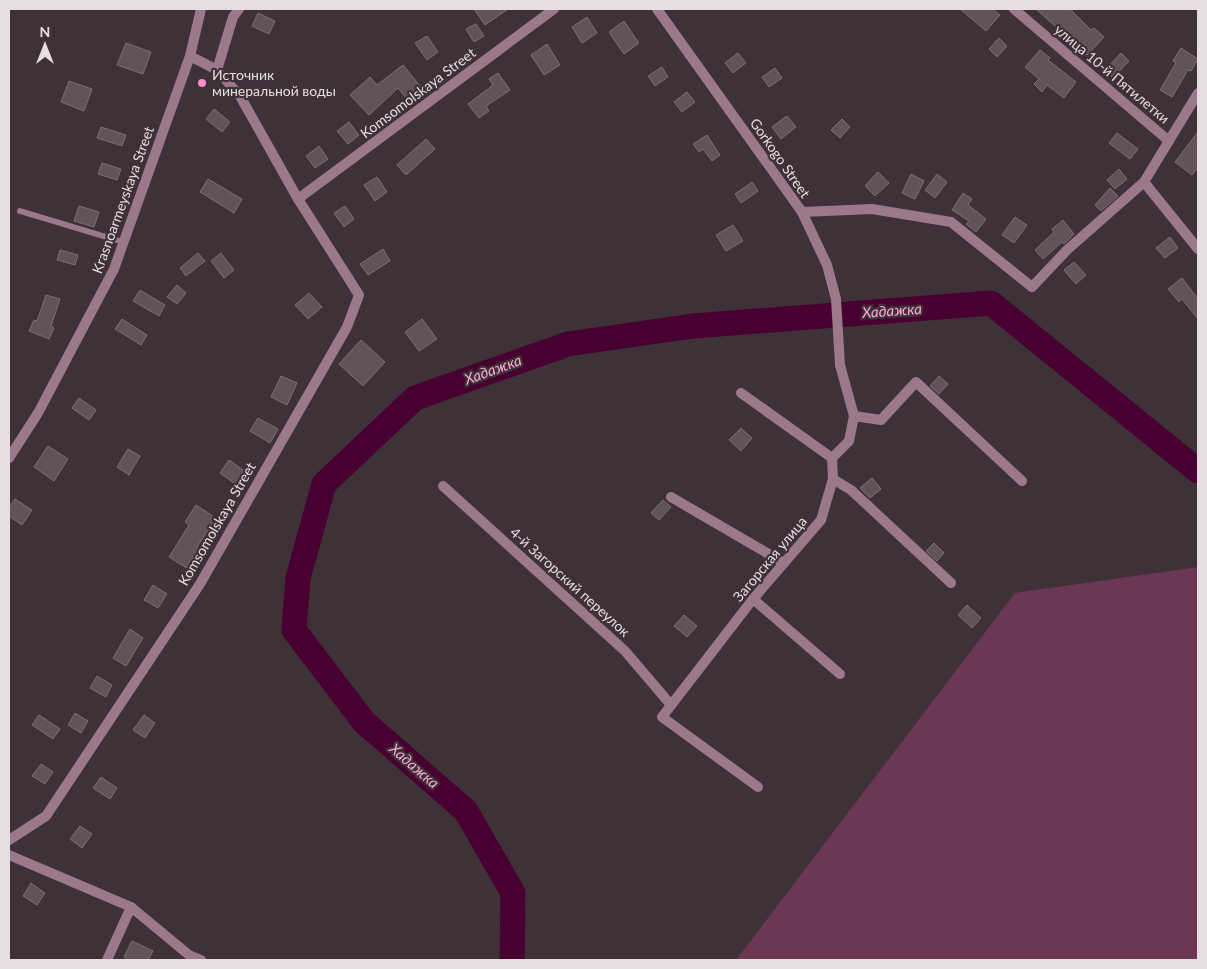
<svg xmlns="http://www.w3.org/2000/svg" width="1207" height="969" viewBox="0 0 1207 969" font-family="Lato,sans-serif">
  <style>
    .green { fill: #6b3754 }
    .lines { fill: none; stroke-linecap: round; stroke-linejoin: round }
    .river { stroke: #470030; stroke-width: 25 }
    .building { fill: #62535b; stroke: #7d6e75 }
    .lane { stroke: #9c788b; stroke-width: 6 }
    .street { stroke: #9c788b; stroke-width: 10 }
    .poi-dot { fill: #f98fca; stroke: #3e3138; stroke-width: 2 }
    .labels { text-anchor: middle; stroke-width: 4.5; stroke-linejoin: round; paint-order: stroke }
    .street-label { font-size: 14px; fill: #e7dee2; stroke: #3e3138 }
    .poi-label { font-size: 14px; fill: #e7dee2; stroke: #3e3138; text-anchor: start }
    .water-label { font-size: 15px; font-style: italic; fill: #fea8d6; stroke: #3e3138 }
  </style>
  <rect width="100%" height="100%" fill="#3e3138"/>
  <path class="green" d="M 1198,567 L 1198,960 L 736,960 L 1015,593 Z"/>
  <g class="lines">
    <path class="river" d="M 512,960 L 513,893 L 466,811 L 364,722 L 294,630 L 298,578 L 324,484 L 415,398 L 568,344 L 693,326 L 991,303 L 1198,471"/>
  </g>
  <g class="building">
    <path d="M 474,9 L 508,9 L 485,25 Z"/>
    <path d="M 960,9 L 993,9 L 1000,15 L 986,31 Z"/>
    <path d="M 1036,9 L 1070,9 L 1091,30 L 1094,28 L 1104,37 L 1087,55 Z"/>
    <path d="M 258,13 L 275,21 L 269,34 L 252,26 Z"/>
    <path d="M 587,17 L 597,33 L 582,43 L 572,27 Z"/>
    <path d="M 624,21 L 639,43 L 624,54 L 609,32 Z"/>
    <path d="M 476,24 L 484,36 L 474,42 L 466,29 Z"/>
    <path d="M 427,36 L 438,52 L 427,60 L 415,43 Z"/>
    <path d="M 999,38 L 1007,46 L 997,57 L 989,49 Z"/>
    <path d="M 126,43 L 151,52 L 143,74 L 117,65 Z"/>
    <path d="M 547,44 L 560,65 L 544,75 L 531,55 Z"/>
    <path d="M 1181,48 L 1198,59 L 1191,71 L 1188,70 L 1172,97 L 1160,90 L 1176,63 L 1173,61 Z"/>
    <path d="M 1040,50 L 1050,58 L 1048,60 L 1076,82 L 1064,98 L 1047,85 L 1042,92 L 1034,84 L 1039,79 L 1025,67 Z"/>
    <path d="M 738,53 L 746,63 L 733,73 L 725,63 Z"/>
    <path d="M 1121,53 L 1129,61 L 1113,78 L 1105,70 Z"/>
    <path d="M 403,65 L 421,87 L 407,99 L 398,88 L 369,115 L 350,95 L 370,77 L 377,85 Z"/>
    <path d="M 662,67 L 668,77 L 655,86 L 648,76 Z"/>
    <path d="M 775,68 L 782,78 L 769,87 L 762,77 Z"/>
    <path d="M 498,73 L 510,90 L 486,106 L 489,111 L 479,118 L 468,104 L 493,85 L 489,79 Z"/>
    <path d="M 69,81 L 92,89 L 84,111 L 61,102 Z"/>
    <path d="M 687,92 L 695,102 L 682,112 L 674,102 Z"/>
    <path d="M 214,109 L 230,122 L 222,132 L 206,119 Z"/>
    <path d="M 787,116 L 796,127 L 781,139 L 772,127 Z"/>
    <path d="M 842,119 L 850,127 L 840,138 L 831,130 Z"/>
    <path d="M 349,122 L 359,135 L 348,144 L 337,131 Z"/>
    <path d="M 101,127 L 126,135 L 122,146 L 97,138 Z"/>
    <path d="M 1198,132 L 1198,168 L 1192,175 L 1175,162 Z"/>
    <path d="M 1117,133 L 1138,149 L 1130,159 L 1109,143 Z"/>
    <path d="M 707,135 L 720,155 L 712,161 L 703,149 L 699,152 L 693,144 Z"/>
    <path d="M 426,139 L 435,149 L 406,175 L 397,165 Z"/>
    <path d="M 319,146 L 328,159 L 315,168 L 306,156 Z"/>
    <path d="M 102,163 L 121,169 L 117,180 L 98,174 Z"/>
    <path d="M 1119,169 L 1127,179 L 1115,189 L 1107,180 Z"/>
    <path d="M 878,172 L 889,183 L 875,196 L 865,186 Z"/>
    <path d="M 911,174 L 924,181 L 915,199 L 902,193 Z"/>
    <path d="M 937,174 L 947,182 L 935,198 L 925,190 Z"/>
    <path d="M 377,177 L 387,192 L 375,201 L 364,185 Z"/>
    <path d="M 208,179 L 242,199 L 234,213 L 200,192 Z"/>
    <path d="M 752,182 L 758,191 L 741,203 L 735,194 Z"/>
    <path d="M 1110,188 L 1118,196 L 1101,211 L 1095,205 Z"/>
    <path d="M 963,193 L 972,199 L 968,205 L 986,219 L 976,232 L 966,224 L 969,221 L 952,210 Z"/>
    <path d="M 79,206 L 99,212 L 94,227 L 74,221 Z"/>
    <path d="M 345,206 L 354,219 L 344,227 L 334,213 Z"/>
    <path d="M 1015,217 L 1027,225 L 1014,243 L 1002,235 Z"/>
    <path d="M 1063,220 L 1074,234 L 1064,244 L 1062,242 L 1043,259 L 1035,250 L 1054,232 L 1052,229 Z"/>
    <path d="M 733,225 L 743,241 L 726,251 L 716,235 Z"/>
    <path d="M 1170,237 L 1178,248 L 1165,258 L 1156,248 Z"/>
    <path d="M 383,249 L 390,261 L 368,275 L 360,264 Z"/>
    <path d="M 60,250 L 78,255 L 75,265 L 57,260 Z"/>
    <path d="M 198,253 L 205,261 L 186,276 L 180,268 Z"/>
    <path d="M 221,253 L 234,270 L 224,278 L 211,261 Z"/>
    <path d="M 1074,262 L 1086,275 L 1076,284 L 1064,270 Z"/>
    <path d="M 1182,278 L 1198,299 L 1198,319 L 1182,299 L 1179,302 L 1168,289 Z"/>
    <path d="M 177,285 L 186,293 L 177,304 L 167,297 Z"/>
    <path d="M 140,290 L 165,305 L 159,316 L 133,301 Z"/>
    <path d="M 309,293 L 322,307 L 308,319 L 295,305 Z"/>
    <path d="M 46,295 L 60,299 L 51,326 L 54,328 L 49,339 L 29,331 L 34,320 L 37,321 Z"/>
    <path d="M 122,319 L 147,335 L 141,345 L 115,329 Z"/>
    <path d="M 422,319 L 437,339 L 419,351 L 405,332 Z"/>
    <path d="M 361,340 L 385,362 L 363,386 L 339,364 Z"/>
    <path d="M 281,376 L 297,383 L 287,405 L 271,397 Z"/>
    <path d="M 939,376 L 948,384 L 939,394 L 930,386 Z"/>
    <path d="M 79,398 L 96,410 L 89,420 L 72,408 Z"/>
    <path d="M 258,418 L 278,429 L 270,443 L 250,431 Z"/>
    <path d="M 741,428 L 752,438 L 741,451 L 729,440 Z"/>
    <path d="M 48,446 L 68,459 L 54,481 L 34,467 Z"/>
    <path d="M 128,449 L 140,456 L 129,475 L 117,467 Z"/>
    <path d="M 229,460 L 250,475 L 241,488 L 220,473 Z"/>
    <path d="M 872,478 L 881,489 L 870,498 L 860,488 Z"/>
    <path d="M 15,499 L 32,510 L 22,525 L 9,516 L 9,508 Z"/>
    <path d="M 663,500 L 671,507 L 659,520 L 651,513 Z"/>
    <path d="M 196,505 L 216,518 L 197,547 L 199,549 L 187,568 L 169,557 L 189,525 L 185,522 Z"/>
    <path d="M 934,543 L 944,553 L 937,561 L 926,551 Z"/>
    <path d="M 153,585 L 167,594 L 158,608 L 144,600 Z"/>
    <path d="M 967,605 L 981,618 L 972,628 L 958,615 Z"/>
    <path d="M 684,615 L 697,626 L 687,637 L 674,626 Z"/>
    <path d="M 130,629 L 143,638 L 126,666 L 113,658 Z"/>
    <path d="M 97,676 L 112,685 L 106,697 L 90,688 Z"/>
    <path d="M 75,713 L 88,721 L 81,733 L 68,725 Z"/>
    <path d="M 39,715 L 60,729 L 53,739 L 32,725 Z"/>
    <path d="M 144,715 L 155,723 L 145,738 L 133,730 Z"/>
    <path d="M 41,764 L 53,772 L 45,784 L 32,776 Z"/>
    <path d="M 101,777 L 117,788 L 110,799 L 93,788 Z"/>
    <path d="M 80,826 L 92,834 L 82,848 L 70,839 Z"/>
    <path d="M 31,883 L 45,893 L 37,905 L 23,896 Z"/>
    <path d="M 132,941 L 153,951 L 148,960 L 130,960 L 124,957 Z"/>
  </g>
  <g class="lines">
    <path class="lane" d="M 20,211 L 123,242"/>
    <g class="street">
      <path d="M 657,9 L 802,212 L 872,209 L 951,222 L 1032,287 L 1067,250 L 1144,182 L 1198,93"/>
      <path d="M 1014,9 L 1169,141"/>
      <path d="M 190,56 L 217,70 L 233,17 L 239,9"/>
      <path d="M 1144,182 L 1198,249"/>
      <path d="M 298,199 L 554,9"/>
      <path d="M 802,212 L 827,265 L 836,299 L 840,365 L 854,416"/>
      <path d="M 741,393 L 832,458"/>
      <path d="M 9,458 L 38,413 L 114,269 L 190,56 L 201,9"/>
      <path d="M 833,479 L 851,490 L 951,583"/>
      <path d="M 443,486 L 625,651 L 671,705"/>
      <path d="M 671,497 L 784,563"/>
      <path d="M 753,599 L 840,674"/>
      <path d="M 758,787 L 662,717 L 753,599 L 821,520 L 833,479 L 832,458 L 849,441 L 854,416 L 881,420 L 916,382 L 1022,481"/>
      <path d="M 9,840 L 46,816 L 200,584 L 347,327 L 359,295 L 298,199 L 240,96 L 217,70"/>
      <path d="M 9,855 L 131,907 L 189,955 L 201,960"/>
      <path d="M 107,960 L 131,907"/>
    </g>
  </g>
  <circle class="poi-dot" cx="202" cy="83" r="5"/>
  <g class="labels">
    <g class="street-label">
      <text transform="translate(1112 74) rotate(40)" y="5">улица 10-й Пятилетки</text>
      <text transform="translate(418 93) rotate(-37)" y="5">Komsomolskaya Street</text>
      <text transform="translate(780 158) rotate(55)" y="5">Gorkogo Street</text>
      <text transform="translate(123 200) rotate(-70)" y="5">Krasnoarmeyskaya Street</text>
      <text transform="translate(217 524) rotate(-60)" y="5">Komsomolskaya Street</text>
      <text transform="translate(770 559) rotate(-50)" y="5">Загорская улица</text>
      <text transform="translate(570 582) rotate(42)" y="5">4-й Загорский переулок</text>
    </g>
    <g class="poi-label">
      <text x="212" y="80">Источник<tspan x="212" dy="16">минеральной воды</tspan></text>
    </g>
    <g class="water-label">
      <text transform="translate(892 311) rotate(-4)" y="5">Хадажка</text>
      <text transform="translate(493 370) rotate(-20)" y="5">Хадажка</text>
      <text transform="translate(414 766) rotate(41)" y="5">Хадажка</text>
    </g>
  </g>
  <rect width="1207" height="969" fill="none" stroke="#e7dee2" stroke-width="20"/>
  <g transform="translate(45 45)" stroke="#3e3138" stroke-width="4" paint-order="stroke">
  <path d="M0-4L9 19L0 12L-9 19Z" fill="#e7dee2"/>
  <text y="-8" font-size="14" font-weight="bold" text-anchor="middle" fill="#e7dee2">N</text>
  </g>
</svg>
